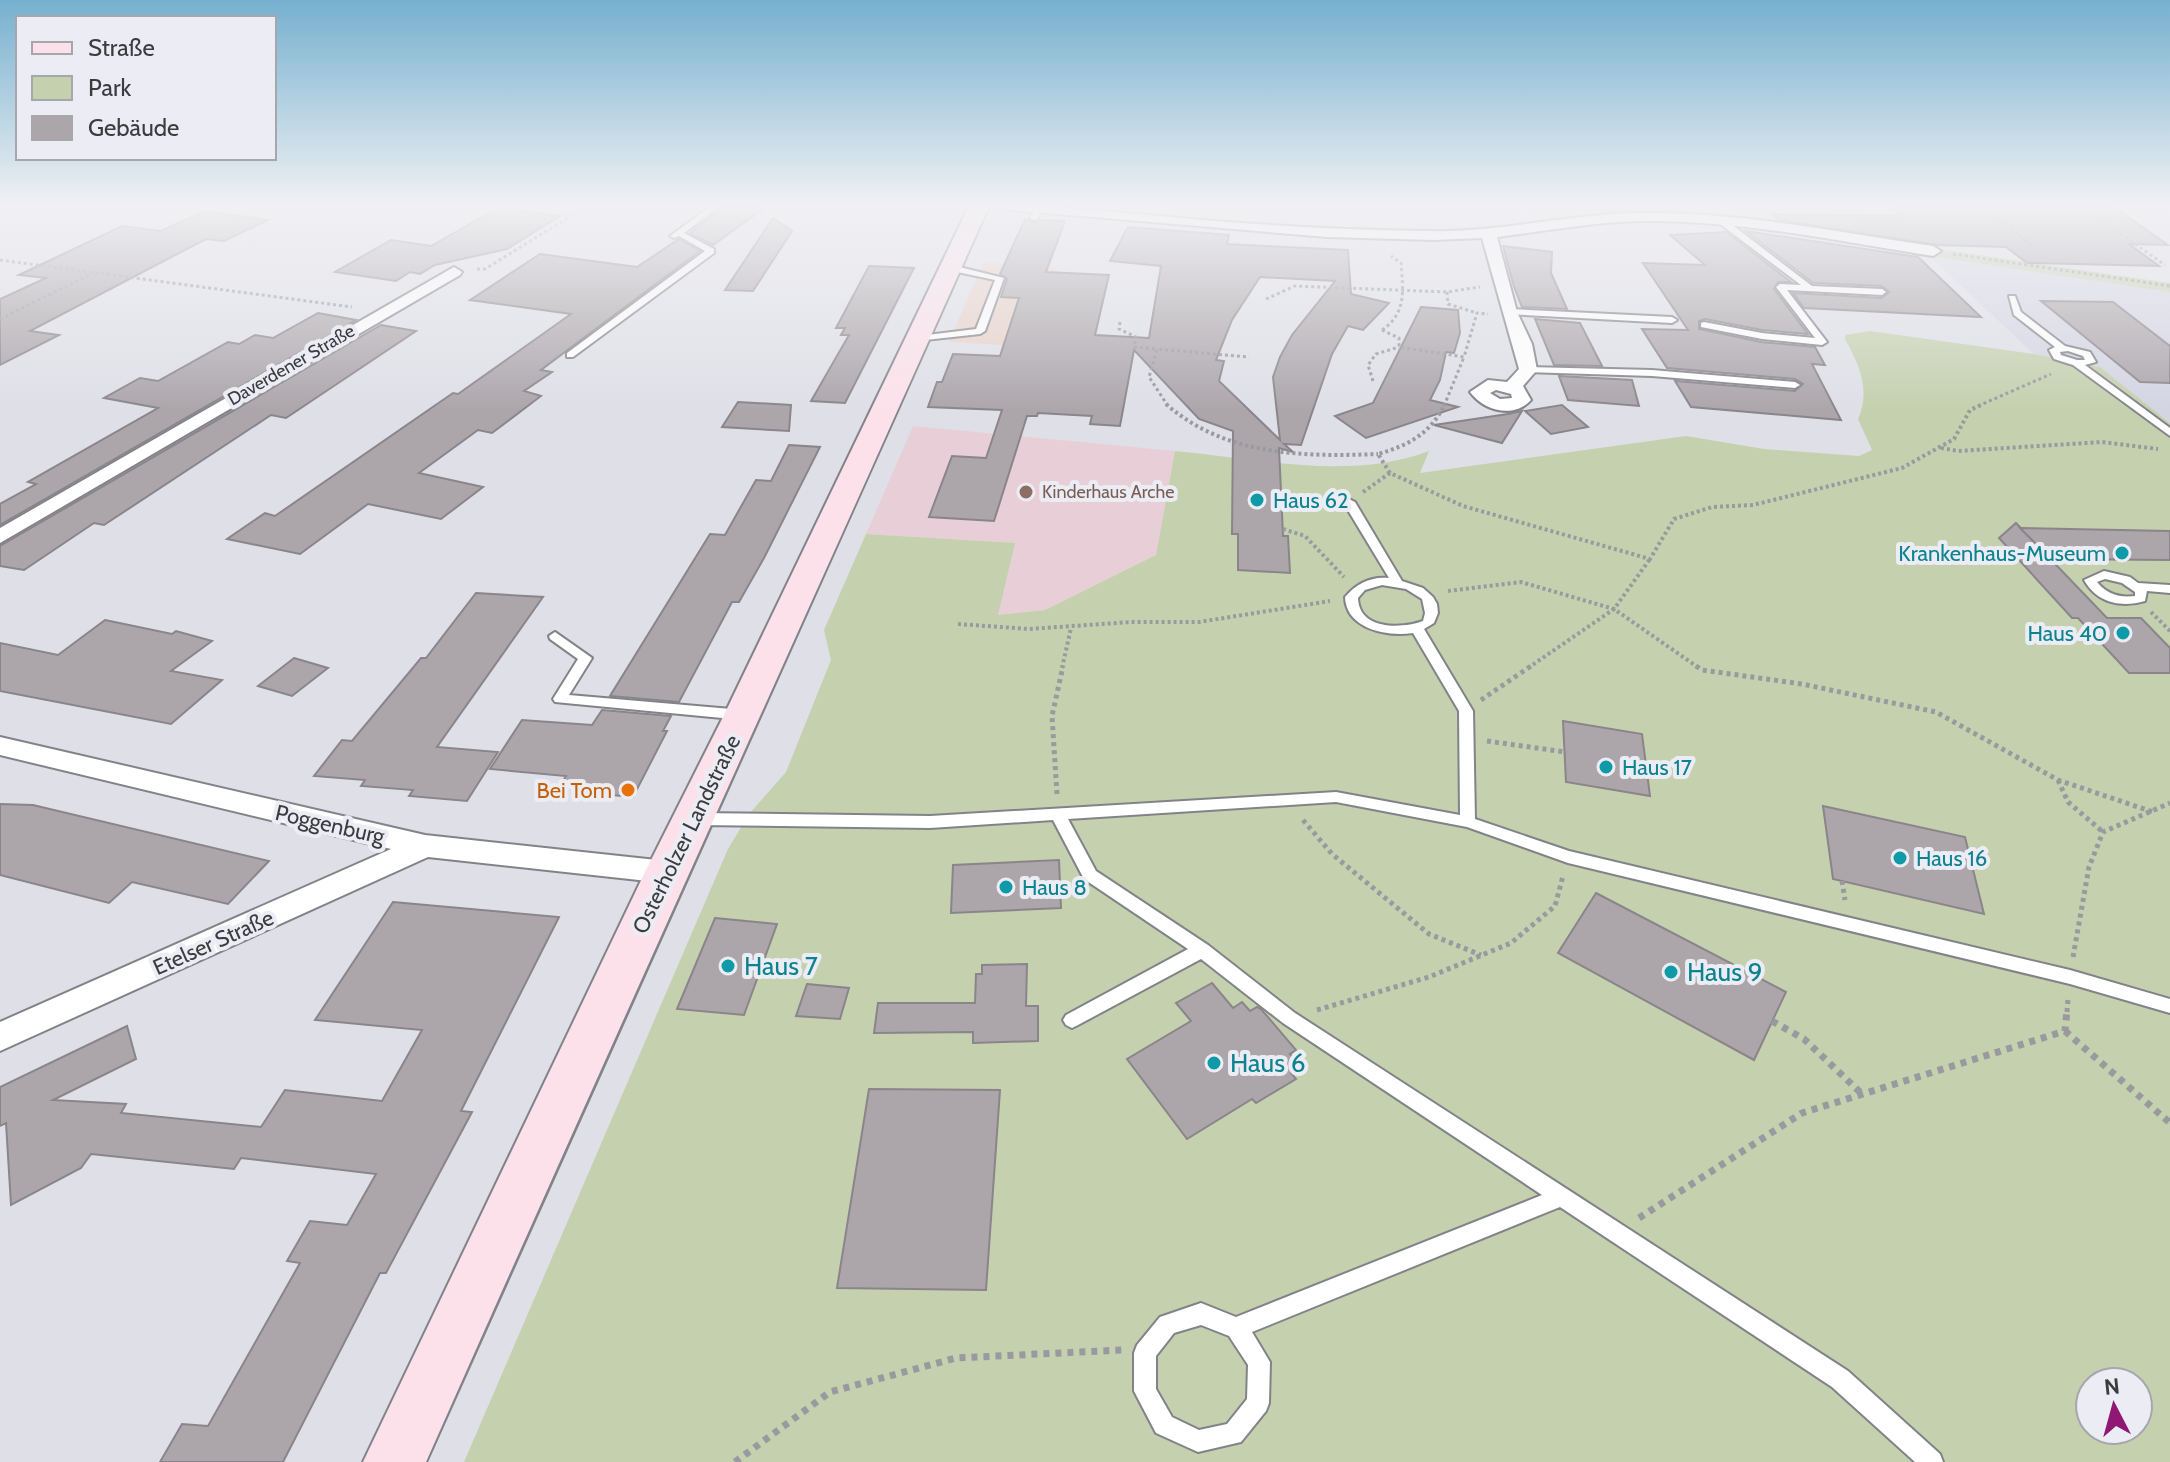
<svg xmlns="http://www.w3.org/2000/svg" width="2170" height="1462" viewBox="0 0 2170 1462" font-family="Cabin,sans-serif">
  <style>
    .commercial { fill: #e9d1c7 }
    .built { fill: #d4d5e3 }
    .education { fill: #e8cfd7 }
    .green { fill: #c5d0ae; fill-rule: evenodd }
    .forest { fill: #a8b789 }
    .building { fill: #aca6ab; stroke: #8a858a; stroke-width: 2; fill-rule: evenodd }
    .lines { fill: none; stroke-linecap: round; stroke-linejoin: round }
    .lane-casing { stroke: #828389; stroke-width: 4 }
    .street-casing { stroke: #828389; stroke-width: 4 }
    .secondary-casing { stroke: #828389; stroke-width: 4 }
    .path-far3 { stroke: #999a9f; stroke-width: 3; stroke-dasharray: 3 3; stroke-linecap: butt }
    .path-far2 { stroke: #999a9f; stroke-width: 4; stroke-dasharray: 3 3; stroke-linecap: butt }
    .path-far1 { stroke: #999a9f; stroke-width: 5; stroke-dasharray: 4 4; stroke-linecap: butt }
    .path { stroke: #999a9f; stroke-width: 7; stroke-dasharray: 6 6; stroke-linecap: butt }
    .lane { fill: #fff; fill-rule: evenodd }
    .street { fill: #fff; fill-rule: evenodd }
    .secondary { fill: #fce1ea; fill-rule: evenodd }
    .education-dot { fill: #8d6e63; stroke: #ecedf4; stroke-width: 3 }
    .culture-dot { fill: #0f9aa8; stroke: #ecedf4; stroke-width: 3 }
    .food-dot { fill: #e8710a; stroke: #ecedf4; stroke-width: 3 }
    .labels { text-anchor: middle; stroke-width: 8; stroke-linejoin: round; paint-order: stroke }
    .far-street-label { font-size: 18px; fill: #3c3c3f; stroke: #ecedf4 }
    .far-education-label { font-size: 18px; fill: #785e54; stroke: #ecedf4; text-anchor: start }
    .culture-label { font-size: 22px; fill: #0d838f; stroke: #ecedf4; text-anchor: start }
    .food-label { font-size: 22px; fill: #c56008; stroke: #ecedf4; text-anchor: end }
    .street-label { font-size: 22px; fill: #3c3c3f; stroke: #ecedf4 }
    .near-culture-label { font-size: 26px; fill: #0d838f; stroke: #ecedf4; text-anchor: start }
  </style>
  <rect width="100%" height="100%" fill="#dfe0e7"/>
  <path class="commercial" d="M 983,262 L 1052,267 L 1059,272 L 1038,347 L 949,342 Z"/>
  <path class="built" d="M 1929,256 L 2170,292 L 2170,423 L 2100,367 L 2034,354 Z"/>
  <path class="education" d="M 913,426 L 1175,451 L 1156,555 L 1045,610 L 997,615 L 1014,543 L 866,534 Z"/>
  <g class="green">
    <path d="M 1918,246 L 2170,283 L 2170,292 L 1929,256 Z"/>
    <path d="M 1870,331 L 2034,354 L 2100,367 L 2170,423 L 2170,1462 L 464,1462 L 728,849 L 749,814 L 786,772 L 831,660 L 824,630 L 866,534 L 1015,543 L 998,615 L 1045,610 L 1156,555 L 1175,451 C 1258,459 1350,481 1429,451 L 1420,473 L 1686,436 L 1764,449 L 1859,456 L 1872,450 L 1858,419 C 1871,391 1859,364 1845,339 L 1845,335 ZM 2090,1382 L 2138,1382 L 2138,1430 L 2090,1430 Z"/>
  </g>
  <path class="forest" d="M 1599,206 L 1685,206 L 1690,215 L 1599,215 Z"/>
  <g class="building">
    <path d="M 725,206 L 767,206 L 713,245 L 690,233 Z"/>
    <path d="M 1891,206 L 2112,206 L 2168,245 L 2129,244 L 2159,266 L 2027,263 L 2006,247 L 1937,245 L 1779,220 L 1772,214 L 1902,216 Z"/>
    <path d="M 498,208 L 560,216 L 507,249 L 435,265 L 420,274 L 410,272 L 396,281 L 335,272 L 391,240 L 431,246 Z"/>
    <path d="M 205,211 L 268,220 L 224,241 L 206,239 L 30,331 L 59,335 L 0,365 L 0,299 L 46,278 L 19,275 L 122,226 L 161,231 Z"/>
    <path d="M 773,218 L 792,231 L 753,291 L 725,290 Z"/>
    <path d="M 1025,219 L 1034,223 L 1040,220 L 1065,221 L 1046,272 L 1109,275 L 1095,335 L 1149,338 L 1161,266 L 1110,261 L 1128,227 L 1229,235 L 1227,244 L 1348,250 L 1351,294 L 1389,303 L 1363,330 L 1348,326 L 1332,354 L 1301,445 L 1284,444 L 1293,452 L 1279,448 L 1283,536 L 1288,536 L 1290,573 L 1238,570 L 1238,534 L 1232,534 L 1233,431 L 1199,419 L 1134,350 L 1120,426 L 1090,424 L 1092,416 L 1038,413 L 1037,416 L 1027,416 L 994,521 L 929,517 L 952,456 L 986,458 L 1002,410 L 928,407 L 937,382 L 942,382 L 953,354 L 1000,356 L 1019,298 L 1001,297 L 1007,279 L 1000,274 ZM 1260,277 L 1335,281 L 1292,335 L 1280,357 L 1273,377 L 1280,440 L 1219,381 L 1224,361 L 1216,360 L 1232,320 Z"/>
    <path d="M 1746,231 L 1918,257 L 1981,317 L 1804,308 L 1793,293 L 1882,298 L 1889,292 L 1882,286 L 1813,283 Z"/>
    <path d="M 1726,232 L 1791,282 L 1778,282 L 1774,289 L 1808,334 L 1762,330 L 1705,319 L 1699,321 L 1699,329 L 1761,342 L 1815,347 L 1825,365 L 1812,364 L 1841,420 L 1691,407 L 1675,381 L 1795,391 L 1803,384 L 1795,379 L 1667,368 L 1642,329 L 1688,330 L 1643,263 L 1705,265 L 1670,235 Z"/>
    <path d="M 679,239 L 700,251 L 541,370 L 552,372 L 524,391 L 541,396 L 492,433 L 478,430 L 419,473 L 483,487 L 441,519 L 368,504 L 300,554 L 227,539 L 265,513 L 275,516 L 453,393 L 458,394 L 571,314 L 470,300 L 540,254 L 637,267 Z"/>
    <path d="M 1503,246 L 1552,252 L 1551,273 L 1567,309 L 1522,307 L 1514,287 Z"/>
    <path d="M 869,266 L 914,268 L 845,403 L 811,401 L 849,335 L 841,335 L 845,328 L 836,328 Z"/>
    <path d="M 2041,301 L 2113,302 L 2170,346 L 2170,383 L 2140,382 Z"/>
    <path d="M 1421,307 L 1458,310 L 1460,333 L 1454,353 L 1446,352 L 1440,380 L 1430,400 L 1458,407 L 1366,438 L 1335,416 L 1373,403 Z"/>
    <path d="M 318,313 L 356,320 L 0,525 L 0,504 L 36,484 L 28,482 L 158,408 L 104,398 L 140,378 L 158,381 L 228,342 L 239,344 L 255,335 L 273,338 Z"/>
    <path d="M 1535,319 L 1580,323 L 1602,366 L 1554,365 Z"/>
    <path d="M 381,325 L 416,331 L 286,418 L 271,415 L 104,525 L 94,523 L 24,570 L 0,566 L 0,546 Z"/>
    <path d="M 1559,376 L 1632,380 L 1639,406 L 1568,400 Z"/>
    <path d="M 738,402 L 791,405 L 789,431 L 722,427 Z"/>
    <path d="M 1562,405 L 1588,427 L 1551,434 L 1525,411 Z"/>
    <path d="M 1522,411 L 1502,443 L 1434,425 L 1508,414 Z"/>
    <path d="M 789,445 L 820,447 L 764,558 L 739,602 L 732,602 L 679,702 L 610,696 L 710,534 L 725,535 L 756,480 L 771,481 Z"/>
    <path d="M 2016,523 L 2107,618 L 2141,618 L 2170,648 L 2170,673 L 2129,673 L 2078,618 L 2072,618 L 1999,538 Z"/>
    <path d="M 2020,528 L 2170,531 L 2170,560 L 2051,559 Z"/>
    <path d="M 476,593 L 543,597 L 437,747 L 498,752 L 467,801 L 409,796 L 413,790 L 361,786 L 365,780 L 314,776 L 342,740 L 352,741 L 421,658 L 426,658 Z"/>
    <path d="M 105,620 L 172,634 L 176,631 L 212,641 L 171,671 L 222,680 L 171,724 L 0,691 L 0,643 L 58,655 Z"/>
    <path d="M 294,658 L 328,668 L 292,696 L 258,686 Z"/>
    <path d="M 602,710 L 671,716 L 663,731 L 667,731 L 633,797 L 588,793 L 593,786 L 562,783 L 566,776 L 490,769 L 522,720 L 592,725 Z"/>
    <path d="M 1563,721 L 1642,734 L 1650,796 L 1566,782 Z"/>
    <path d="M 0,804 L 33,805 L 269,861 L 228,904 L 132,882 L 109,903 L 0,875 Z"/>
    <path d="M 1823,806 L 1965,837 L 1984,914 L 1833,879 Z"/>
    <path d="M 1059,860 L 1061,908 L 951,913 L 953,865 Z"/>
    <path d="M 1596,893 L 1786,992 L 1754,1060 L 1558,953 Z"/>
    <path d="M 393,902 L 559,917 L 461,1111 L 472,1112 L 386,1273 L 380,1273 L 283,1462 L 160,1462 L 182,1424 L 208,1426 L 300,1263 L 287,1261 L 310,1221 L 347,1225 L 376,1174 L 241,1158 L 234,1169 L 91,1154 L 81,1168 L 11,1205 L 6,1123 L 0,1126 L 0,1087 L 127,1026 L 136,1059 L 53,1100 L 126,1104 L 121,1113 L 261,1127 L 285,1090 L 382,1101 L 422,1030 L 315,1020 Z"/>
    <path d="M 715,918 L 777,924 L 744,1015 L 677,1009 Z"/>
    <path d="M 1027,964 L 1026,1006 L 1038,1006 L 1038,1041 L 973,1043 L 973,1032 L 874,1033 L 878,1003 L 975,1003 L 976,974 L 982,974 L 982,965 Z"/>
    <path d="M 1212,983 L 1233,1008 L 1242,1002 L 1250,1011 L 1257,1007 L 1261,1009 L 1296,1050 L 1290,1054 L 1301,1067 L 1291,1073 L 1296,1079 L 1256,1103 L 1252,1099 L 1187,1139 L 1127,1059 L 1191,1021 L 1176,1003 Z"/>
    <path d="M 807,984 L 849,988 L 840,1019 L 796,1016 Z"/>
    <path d="M 869,1089 L 1000,1090 L 986,1290 L 837,1288 Z"/>
  </g>
  <g class="lines">
    <defs>
      <g id="lane">
        <path d="M 711,206 L 720,206 L 684,233 L 714,249 L 714,253 L 573,357 L 567,357 L 567,353 L 705,251 L 679,236 L 674,238 L 670,236 Z"/>
        <path d="M 1035,207 L 1042,209 L 1037,220 L 1034,220 L 1030,218 Z"/>
        <path d="M 1720,220 L 1726,220 L 1812,286 L 1882,289 L 1886,292 L 1882,295 L 1787,290 L 1827,342 L 1822,345 L 1762,339 L 1701,327 L 1701,323 L 1704,322 L 1762,333 L 1815,338 L 1776,287 L 1780,284 L 1801,285 L 1720,224 Z"/>
        <path d="M 951,265 L 1004,278 L 985,331 L 980,334 L 916,341 L 914,339 L 919,336 L 976,329 L 995,280 L 948,270 L 947,268 Z"/>
        <path d="M 2009,296 L 2015,296 L 2021,312 L 2065,346 L 2090,352 L 2096,362 L 2085,365 L 2170,428 L 2170,436 L 2073,365 L 2054,359 L 2049,350 L 2055,347 L 2014,315 ZM 2068,351 L 2083,356 L 2085,360 L 2077,360 L 2061,355 L 2060,352 Z"/>
        <path d="M 1509,309 L 1672,317 L 1677,320 L 1672,323 L 1506,314 L 1506,310 Z"/>
        <path d="M 1528,367 L 1652,370 L 1795,382 L 1800,385 L 1795,388 L 1652,376 L 1525,372 L 1525,368 Z"/>
        <path d="M 1349,499 L 1355,502 L 1402,581 L 1423,588 L 1433,597 L 1437,604 L 1438,613 L 1434,623 L 1424,629 L 1473,711 L 1475,819 L 1569,851 L 2070,970 L 2170,999 L 2170,1013 L 2070,984 L 1568,863 L 1467,827 L 1336,802 L 1068,819 L 1096,871 L 1208,945 L 1295,1013 L 1848,1371 L 1940,1454 L 1943,1462 L 1915,1462 L 1832,1387 L 1560,1207 L 1252,1332 L 1270,1362 L 1269,1403 L 1266,1411 L 1241,1442 L 1198,1452 L 1156,1433 L 1134,1391 L 1134,1353 L 1137,1345 L 1160,1317 L 1201,1303 L 1236,1317 L 1542,1195 L 1283,1023 L 1201,959 L 1078,1025 L 1072,1028 L 1066,1025 L 1063,1020 L 1066,1015 L 1188,949 L 1084,879 L 1053,820 L 930,828 L 696,825 L 691,823 L 688,819 L 691,815 L 696,813 L 930,816 L 1336,792 L 1460,815 L 1459,711 L 1413,633 C 1387,637 1346,629 1345,597 C 1356,584 1371,576 1389,578 L 1343,502 ZM 1382,585 L 1406,589 L 1422,599 L 1425,613 L 1423,621 C 1401,629 1359,630 1358,598 L 1365,590 ZM 1201,1325 L 1229,1336 L 1248,1365 L 1247,1399 L 1227,1424 L 1199,1430 L 1172,1417 L 1156,1389 L 1156,1356 L 1174,1333 Z"/>
        <path d="M 2104,571 L 2130,577 L 2138,583 L 2170,585 L 2170,593 L 2147,591 L 2145,601 C 2121,608 2097,603 2084,580 ZM 2105,579 L 2122,583 L 2135,592 L 2135,596 C 2119,598 2107,594 2097,582 Z"/>
        <path d="M 555,632 L 592,658 L 569,695 L 743,710 L 750,715 L 743,720 L 555,702 L 553,699 L 578,659 L 550,639 L 549,636 Z"/>
      </g>
      <g id="street">
        <path d="M 1002,206 C 1069,206 1135,214 1202,220 C 1276,226 1351,230 1426,231 C 1499,233 1571,213 1644,213 C 1741,212 1837,232 1933,246 L 1941,251 L 1933,256 C 1837,241 1740,220 1642,221 C 1594,222 1545,231 1497,237 L 1517,312 L 1532,344 L 1537,370 L 1523,386 L 1531,400 C 1514,419 1484,411 1470,392 L 1488,380 L 1507,382 L 1519,369 L 1482,238 L 1433,240 L 1327,237 L 1009,210 ZM 1496,390 L 1511,394 L 1512,398 L 1500,399 L 1490,393 Z"/>
        <path d="M 454,267 L 462,272 L 460,275 L 0,543 L 0,528 Z"/>
        <path d="M 0,737 L 425,835 L 666,861 L 676,864 L 681,872 L 676,880 L 666,883 L 428,857 L 0,1051 L 0,1022 L 391,849 L 0,755 Z"/>
      </g>
      <path id="secondary" d="M 969,206 L 989,206 C 802,625 612,1042 426,1462 L 363,1462 L 645,872 L 724,715 Z"/>
    </defs>
    <use href="#lane" class="lane-casing"/>
    <use href="#street" class="street-casing"/>
    <use href="#secondary" class="secondary-casing"/>
    <g class="path-far3">
      <path d="M 1883,206 L 1905,226"/>
      <path d="M 1982,206 L 2033,246"/>
      <path d="M 2081,206 L 2165,265"/>
      <path d="M 1953,254 L 2170,286"/>
      <path d="M 0,260 L 352,307"/>
      <path d="M 477,269 L 485,269 L 587,206"/>
      <path d="M 1447,292 L 1448,304 L 1477,313"/>
      <path d="M 1266,299 L 1295,286 L 1447,292 L 1480,287"/>
      <path d="M 0,319 L 93,273"/>
      <path d="M 1120,322 L 1119,329 L 1136,337 L 1134,347 L 1157,349"/>
      <path d="M 1382,330 L 1399,338 L 1399,347 L 1464,357 L 1477,313 L 1488,314"/>
      <path d="M 1382,330 C 1407,313 1403,290 1401,263 L 1391,256"/>
      <path d="M 1373,381 L 1368,365 L 1376,354 L 1399,347"/>
      <path d="M 1168,406 L 1149,377 L 1157,349 L 1249,357"/>
      <path d="M 1444,406 L 1464,357"/>
      <path d="M 1978,406 L 2051,374"/>
    </g>
    <g class="path-far2">
      <path d="M 1166,404 C 1225,456 1303,457 1378,454"/>
      <path d="M 1941,448 L 1958,451 L 2102,442 L 2158,449"/>
      <path d="M 1390,473 L 1378,454 C 1409,445 1430,434 1445,404"/>
      <path d="M 1363,492 L 1390,473 L 1463,506 L 1650,559 L 1674,519 L 1712,507 L 1753,505 L 1902,468 L 1954,439 L 1970,410 L 1983,404"/>
      <path d="M 1283,529 L 1305,536 L 1344,577"/>
      <path d="M 1448,591 L 1521,582 L 1614,609 L 1699,668"/>
      <path d="M 2151,612 L 2170,631"/>
      <path d="M 958,624 L 1029,629 L 1131,622 L 1199,622 L 1330,601"/>
      <path d="M 1062,668 L 1071,628"/>
      <path d="M 1528,668 L 1614,609 L 1650,559"/>
    </g>
    <g class="path-far1">
      <path d="M 1696,666 L 1702,670 L 1802,684 L 1936,712 L 2058,780 L 2153,812"/>
      <path d="M 1481,700 L 1531,666"/>
      <path d="M 1487,741 L 1565,752"/>
      <path d="M 2058,780 L 2068,802 L 2103,832"/>
      <path d="M 1057,794 L 1052,716 L 1063,666"/>
      <path d="M 1303,820 L 1332,854 L 1429,934 L 1481,955"/>
      <path d="M 1842,881 L 1845,900"/>
      <path d="M 2073,957 L 2089,867 L 2103,832 L 2170,803"/>
      <path d="M 1317,1010 L 1429,977 L 1511,943 L 1555,906 L 1563,876"/>
      <path d="M 2067,1012 L 2068,998"/>
    </g>
    <g class="path">
      <path d="M 1772,1021 L 1804,1039 L 1862,1094"/>
      <path d="M 2065,1031 L 2170,1123"/>
      <path d="M 1639,1218 L 1802,1113 L 2065,1031 L 2067,1010"/>
      <path d="M 735,1462 L 830,1392 L 956,1358 L 1122,1350"/>
    </g>
    <use href="#lane" class="lane"/>
    <use href="#street" class="street"/>
    <use href="#secondary" class="secondary"/>
  </g>
  <linearGradient id="sky" x2="0" y2="1"><stop stop-color="#76b0cf"/><stop offset="0.5" stop-color="#f1f1f4"/><stop offset="1" stop-color="#f1f1f4" stop-opacity="0"/></linearGradient>
  <rect width="2170" height="411" fill="url(#sky)"/>
  <circle class="education-dot" cx="1026" cy="492" r="8"/>
  <g class="culture-dot">
    <circle cx="1257" cy="500" r="8"/>
    <circle cx="2122" cy="553" r="8"/>
    <circle cx="2123" cy="633" r="8"/>
    <circle cx="1606" cy="767" r="8"/>
    <circle cx="1900" cy="858" r="8"/>
    <circle cx="1006" cy="887" r="8"/>
    <circle cx="728" cy="966" r="8"/>
    <circle cx="1671" cy="972" r="8"/>
    <circle cx="1214" cy="1063" r="8"/>
  </g>
  <circle class="food-dot" cx="628" cy="790" r="8"/>
  <g class="labels">
    <g class="far-street-label">
      <text transform="translate(291 365) rotate(-30)" y="6">Daverdener Straße</text>
    </g>
    <g class="far-education-label">
      <text x="1042" y="498">Kinderhaus Arche</text>
    </g>
    <g class="culture-label">
      <text x="1273" y="508">Haus 62</text>
      <text x="2106" y="561" text-anchor="end">Krankenhaus-Museum</text>
      <text x="2107" y="641" text-anchor="end">Haus 40</text>
      <text x="1622" y="775">Haus 17</text>
      <text x="1916" y="866">Haus 16</text>
      <text x="1022" y="895">Haus 8</text>
    </g>
    <g class="food-label">
      <text x="612" y="798">Bei Tom</text>
    </g>
    <g class="street-label">
      <text transform="translate(330 824) rotate(13)" y="8">Poggenburg</text>
      <text transform="translate(686 834) rotate(-64)" y="8">Osterholzer Landstraße</text>
      <text transform="translate(213 942) rotate(-24)" y="8">Etelser Straße</text>
    </g>
    <g class="near-culture-label">
      <text x="744" y="975">Haus 7</text>
      <text x="1687" y="981">Haus 9</text>
      <text x="1230" y="1072">Haus 6</text>
    </g>
  </g>
  <rect x="16" y="16" width="260" height="144" fill="#ecedf4" stroke="#a6a6ac" stroke-width="2"/>
  <rect x="32" y="42" width="40" height="12" fill="#fce1ea" stroke="#a6a6ac" stroke-width="2"/>
  <text x="88" y="56" font-size="24" fill="#3c3c3f">Straße</text>
  <rect x="32" y="76" width="40" height="24" fill="#c5d0ae" stroke="#a6a6ac" stroke-width="2"/>
  <text x="88" y="96" font-size="24" fill="#3c3c3f">Park</text>
  <rect x="32" y="116" width="40" height="24" fill="#aca6ab" stroke="#a6a6ac" stroke-width="2"/>
  <text x="88" y="136" font-size="24" fill="#3c3c3f">Gebäude</text>
  <g transform="translate(2114 1406) rotate(354)"><circle r="38" fill="#ecedf4" stroke="#a6a6ac" stroke-width="2"/>
  <path d="M0-6L14 30L0 20L-14 30Z" fill="#911775"/>
  <text y="-12" font-size="22" font-weight="bold" text-anchor="middle" fill="#3c3c3f">N</text>
  </g>
</svg>
